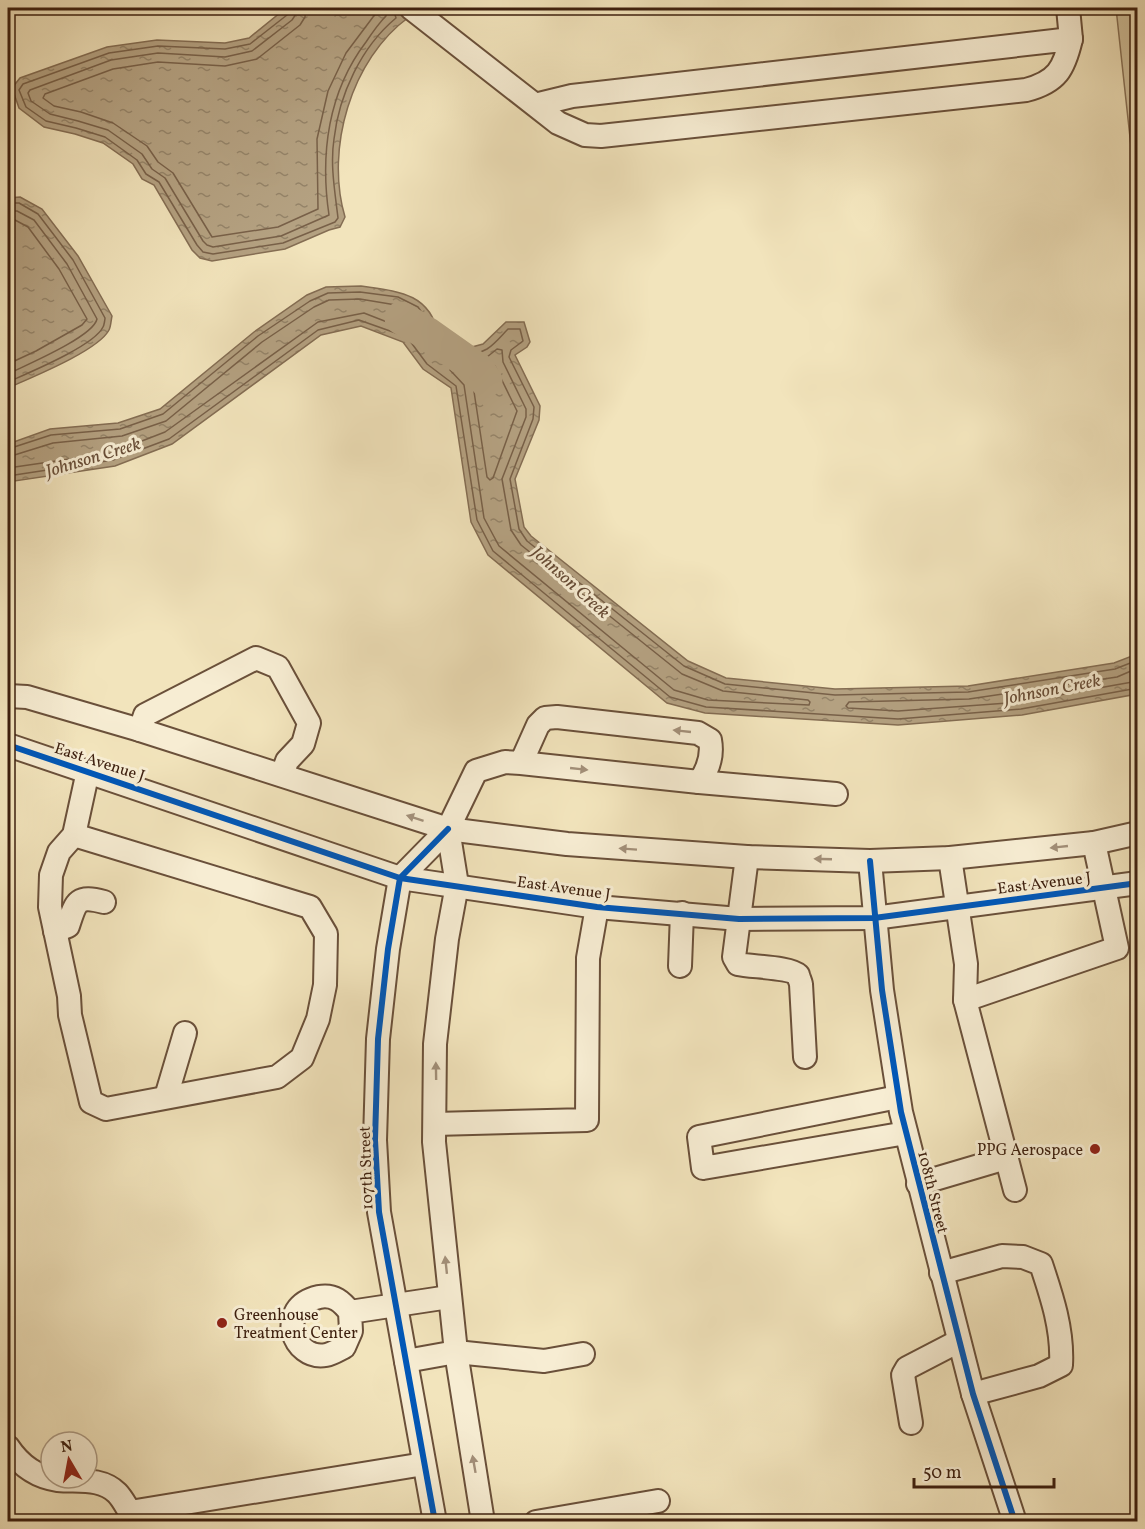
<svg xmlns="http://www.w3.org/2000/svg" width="1145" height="1529" viewBox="0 0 1145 1529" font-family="Vollkorn,serif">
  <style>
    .green { fill: #d3c39e; stroke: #887156; stroke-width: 1.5 }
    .water { fill: url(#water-ripples); stroke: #846d53; stroke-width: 1.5 }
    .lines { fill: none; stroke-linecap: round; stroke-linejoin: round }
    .shore { stroke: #786048; stroke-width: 1.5 }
    .river { stroke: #b4a181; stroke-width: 33 }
    .minor-casing { stroke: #6a503a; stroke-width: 26 }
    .minor { stroke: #f7edd3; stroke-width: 22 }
    .cycleway-casing { stroke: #f7edd3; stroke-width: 10 }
    .cycleway { stroke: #0057b8; stroke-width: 6 }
    .oneway { fill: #a3907a }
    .poi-dot { fill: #8f2418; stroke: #f7edd3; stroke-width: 2 }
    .labels { text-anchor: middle; stroke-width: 6; stroke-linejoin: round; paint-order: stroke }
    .street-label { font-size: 16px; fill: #3d1f0e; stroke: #f7edd3 }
    .poi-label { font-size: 16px; fill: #3d1f0e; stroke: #f7edd3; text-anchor: end }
    .water-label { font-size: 18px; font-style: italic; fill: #674c36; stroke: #f7edd3 }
  </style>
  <defs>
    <pattern id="water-ripples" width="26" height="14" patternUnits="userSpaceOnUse" patternTransform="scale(1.5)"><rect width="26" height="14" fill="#b4a181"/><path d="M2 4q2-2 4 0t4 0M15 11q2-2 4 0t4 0" fill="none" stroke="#948368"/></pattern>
  </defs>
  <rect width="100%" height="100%" fill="#f2e4bc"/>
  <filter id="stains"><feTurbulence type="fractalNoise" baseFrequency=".00333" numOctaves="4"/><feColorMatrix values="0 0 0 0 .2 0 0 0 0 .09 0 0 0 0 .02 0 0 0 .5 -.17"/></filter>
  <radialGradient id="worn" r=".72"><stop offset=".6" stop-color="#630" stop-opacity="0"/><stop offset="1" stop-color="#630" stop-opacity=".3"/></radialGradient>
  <path class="green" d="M 1116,8 L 1137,8 L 1137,202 Z"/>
  <g class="water">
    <path d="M 286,8 L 396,8 L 409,17 C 351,59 325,149 345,217 L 340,227 L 329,230 L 285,249 L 212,261 L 200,258 L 192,250 L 154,185 L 142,179 L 133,164 L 103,143 L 75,134 L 44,127 L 19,108 L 12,88 L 20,78 L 107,47 L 157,40 L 225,43 L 249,38 Z"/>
    <path d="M 20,197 L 42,209 L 78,256 L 112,316 C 111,320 111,326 109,330 C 98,351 30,378 8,388 L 8,198 Z"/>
    <path d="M 361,286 C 395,291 430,292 438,334 C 439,340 438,347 438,353 L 446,354 L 483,344 L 506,322 L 524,322 L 530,342 L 527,347 L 515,355 L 540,406 L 539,420 L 515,479 L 524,527 L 531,536 L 688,661 L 726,678 L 835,689 L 968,686 L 1114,663 L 1137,654 L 1137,694 L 1022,715 L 898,725 L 705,713 L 667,703 L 488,555 L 471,522 L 451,388 L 423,369 L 403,342 L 361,326 L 321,335 L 172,444 L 115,466 L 8,482 L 8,444 L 50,429 L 118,423 L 160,409 L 254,332 L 307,295 L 326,287 Z"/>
  </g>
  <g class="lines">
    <g class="shore">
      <path d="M 289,8 L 287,15 L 250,44 L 225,49 L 158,46 L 109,53 L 23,84 L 19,90 L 26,107 L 46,121 L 76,128 L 105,137 L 137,160 L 146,174 L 159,182 L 197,245 L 203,252 L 213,254 L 283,243 L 335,222 L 338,218 C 335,192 330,165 334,139 C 339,95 361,47 396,18 L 393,8"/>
      <path d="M 297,8 L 296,14 L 292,20 L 252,51 L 225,57 L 158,53 L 111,60 L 30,90 L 28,93 L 31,101 L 50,114 L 78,121 L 108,130 L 142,154 L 152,169 L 165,178 L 203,241 L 207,245 L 213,247 L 281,236 L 329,215 C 320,154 328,92 366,42 C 372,33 378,24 386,16 L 386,8"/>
      <path d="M 306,8 L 305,17 L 300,25 L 257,59 L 225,66 L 158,62 L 113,69 L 45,94 L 43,98 L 54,106 L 81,112 L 113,123 L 147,146 L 158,162 L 173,173 L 212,237 L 278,227 L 318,209 L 317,139 L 328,91 L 346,53 L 376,13 L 377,8"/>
      <path d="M 8,203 L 19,203 L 38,214 L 73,260 L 105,318 C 105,319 104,326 103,327 C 94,346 28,373 8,382"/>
      <path d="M 8,211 L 17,211 L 34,220 L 67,264 L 97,319 C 93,337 26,365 8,374"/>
      <path d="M 8,220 L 15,220 L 28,227 L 59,269 L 87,319 L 82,325 L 36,351 L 8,364"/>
      <path d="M 497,349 L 502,350 L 503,362 L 526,409 L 526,417 L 502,479 L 511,530 L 521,545 L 682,674 L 723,691 L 808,700 L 810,702 L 809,705 L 708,700 L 674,690 L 499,546 L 484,518 L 464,385 L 450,370 L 452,367 L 487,357 Z"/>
      <path d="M 492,365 L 495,366 L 517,411 L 493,478 L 490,480 L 487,477 L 473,385 L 469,373 L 470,371 Z"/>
      <path d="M 8,449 L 51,435 L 120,429 L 163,414 L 258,336 L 310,301 L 328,293 L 360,292 L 398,297 L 418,307 L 425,317 L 432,335 L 432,354 C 440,365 476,355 487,349 C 495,344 502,335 508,329 L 520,329 L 523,341 L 511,350 L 509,357 L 534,407 L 533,419 L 510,479 L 519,529 L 527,541 L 684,666 L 725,684 L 835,695 L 968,692 L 1115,669 L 1138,660"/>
      <path d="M 8,457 L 53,443 L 122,436 L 166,421 L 262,342 L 314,307 L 329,300 L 360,299 L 396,305 L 414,314 L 419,321 L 424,337 L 424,341 L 420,342 L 410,331 L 364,313 L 318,322 L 165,432 L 111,453 L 8,468"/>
      <path d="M 8,476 L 113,460 L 169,439 L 318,330 L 359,320 L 407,337 L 427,364 L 456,386 L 477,520 L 493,551 L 670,697 L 706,707 L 898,719 L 1021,709 L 1138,688"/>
      <path d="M 1138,668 L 1117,677 L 969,699 L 849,702 L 846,706 L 848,708 L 898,711 L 1020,702 L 1138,681"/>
    </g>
    <path class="river" d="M 401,318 L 428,334 L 479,370 L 486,381"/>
    <defs>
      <g id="minor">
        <path d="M 411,8 L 558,123 L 585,135 L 601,136 L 1026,90 C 1057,82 1064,69 1071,39 L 572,96 L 535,105"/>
        <path d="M 1068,8 L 1071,39"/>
        <path d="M 8,696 L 27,697 L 140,730 L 448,829 L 567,844 L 747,857 L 870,861 L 950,858 L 1094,843 L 1138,833"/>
        <path d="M 140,730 L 145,715 L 256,658 L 278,667 L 309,723 L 303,744 L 287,761 L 282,775"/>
        <path d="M 8,745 L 400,878 L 597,907 L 739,919 L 874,918 L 1138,883"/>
        <path d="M 699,782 L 836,794"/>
        <path d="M 448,829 L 457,885 L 447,939 L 435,1044 L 434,1142 L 456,1352 L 483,1522"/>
        <path d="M 74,835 L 310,907 L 326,934 L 325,985 L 318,1019 L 302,1058 L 277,1077 L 106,1109 L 91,1102 L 70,1015 L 69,996 L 50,907 L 51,875 L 59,852 L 74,835 L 88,771"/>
        <path d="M 747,857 L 734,957 L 738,964 C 751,967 790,967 798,975 C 798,976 801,983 801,984 L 805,1057"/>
        <path d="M 950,858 L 966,964 L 965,1000 L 1015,1190"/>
        <path d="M 870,861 L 882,990 L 901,1112 L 973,1394 L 1015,1522"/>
        <path d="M 55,931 L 68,926 C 76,901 77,895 104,902"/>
        <path d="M 680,966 L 682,913"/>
        <path d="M 965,1000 L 1117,948 L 1094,843"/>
        <path d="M 166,1097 L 185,1033"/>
        <path d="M 898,1097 L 699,1137 L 703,1168 L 906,1133"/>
        <path d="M 435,1124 L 587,1120 L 588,958 L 597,907"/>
        <path d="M 918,1184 L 1006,1158"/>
        <path d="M 941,1273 L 1002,1256 L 1023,1257 L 1041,1264 C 1052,1297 1063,1330 1061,1365 L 1039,1376 L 973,1394"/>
        <path d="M 350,1312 L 351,1331 L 344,1347 C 338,1350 332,1354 326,1355 C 293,1361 274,1307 319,1297 C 334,1294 342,1302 350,1312 L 449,1297"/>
        <path d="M 406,1361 L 456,1352 L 544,1361 L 583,1354"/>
        <path d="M 911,1423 L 903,1375 L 907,1368 L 959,1341"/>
        <path d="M 8,1447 C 20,1465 36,1477 58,1480 C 77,1482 101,1477 117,1493 C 122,1498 126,1506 130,1512 L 424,1464"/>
        <path d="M 435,1522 L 379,1212 L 375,1140 L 378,1039 L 388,949 L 400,878 L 448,829 L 476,771 L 505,762 L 521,763 L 699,782 C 708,770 713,756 710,740 L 698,733 L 557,717 L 545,718 L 538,725 L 521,763"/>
        <path d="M 536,1522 L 658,1501"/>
      </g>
    </defs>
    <use href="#minor" class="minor-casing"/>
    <use href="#minor" class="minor"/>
    <defs>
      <g id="cycleway">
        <path d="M 8,745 L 400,878 L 597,907 L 739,919 L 874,918 L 1138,883"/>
        <path d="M 870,861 L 882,990 L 901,1112 L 973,1394 L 1015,1522"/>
        <path d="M 435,1522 L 379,1212 L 375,1140 L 378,1039 L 388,949 L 400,878 L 448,829"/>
      </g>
    </defs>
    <use href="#cycleway" class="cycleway-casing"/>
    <use href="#cycleway" class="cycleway"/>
  </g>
  <defs><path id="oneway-solid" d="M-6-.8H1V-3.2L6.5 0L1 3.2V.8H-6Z" transform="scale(1.5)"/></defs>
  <g class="oneway">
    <use href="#oneway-solid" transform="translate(682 731) rotate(-174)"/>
    <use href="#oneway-solid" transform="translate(579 769) rotate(6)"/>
    <use href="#oneway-solid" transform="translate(415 818) rotate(-162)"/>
    <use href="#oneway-solid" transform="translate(1059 847) rotate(174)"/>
    <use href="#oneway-solid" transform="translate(628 849) rotate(-176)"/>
    <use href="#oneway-solid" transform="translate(823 859) rotate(-178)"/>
    <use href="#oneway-solid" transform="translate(436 1071) rotate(-91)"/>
    <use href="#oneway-solid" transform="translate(446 1265) rotate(-96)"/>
    <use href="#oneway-solid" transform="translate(474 1464) rotate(-100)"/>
  </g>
  <g class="poi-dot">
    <circle cx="1095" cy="1149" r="6"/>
    <circle cx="222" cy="1323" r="6"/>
  </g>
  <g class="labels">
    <g class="street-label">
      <text transform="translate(100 761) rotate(18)" y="6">East Avenue J</text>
      <text transform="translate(1044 882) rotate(-7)" y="6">East Avenue J</text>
      <text transform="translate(564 887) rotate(8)" y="6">East Avenue J</text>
      <text transform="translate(365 1168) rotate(-92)" y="6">107th Street</text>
      <text transform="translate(934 1192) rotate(76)" y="6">108th Street</text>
    </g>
    <g class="poi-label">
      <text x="1083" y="1155">PPG Aerospace</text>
      <text x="234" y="1320" text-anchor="start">Greenhouse<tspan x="234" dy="18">Treatment Center</tspan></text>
    </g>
    <g class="water-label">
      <text transform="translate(93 457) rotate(-17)" y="6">Johnson Creek</text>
      <text transform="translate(571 582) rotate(42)" y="6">Johnson Creek</text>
      <text transform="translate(1052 689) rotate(-11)" y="6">Johnson Creek</text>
    </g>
  </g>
  <rect width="1145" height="1529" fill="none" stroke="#f2e4bc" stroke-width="30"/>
  <rect x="9" y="9" width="1127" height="1511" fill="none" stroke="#3d1f0e" stroke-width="3"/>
  <rect x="15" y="15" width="1115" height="1499" fill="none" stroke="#3d1f0e" stroke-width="1.5"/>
  <g transform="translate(69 1460) rotate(350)"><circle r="28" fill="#f7edd3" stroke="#ad9b84" stroke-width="1.5"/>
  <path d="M0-4.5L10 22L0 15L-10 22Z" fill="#8f2418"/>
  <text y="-9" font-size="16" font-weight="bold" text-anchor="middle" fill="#3d1f0e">N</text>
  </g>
  <path d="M914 1478v9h140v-9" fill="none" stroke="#3d1f0e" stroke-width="3"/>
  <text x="923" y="1478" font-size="18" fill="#3d1f0e" stroke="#f7edd3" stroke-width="4.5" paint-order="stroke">50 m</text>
  <rect width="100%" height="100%" filter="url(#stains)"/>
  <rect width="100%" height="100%" fill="url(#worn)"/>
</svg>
